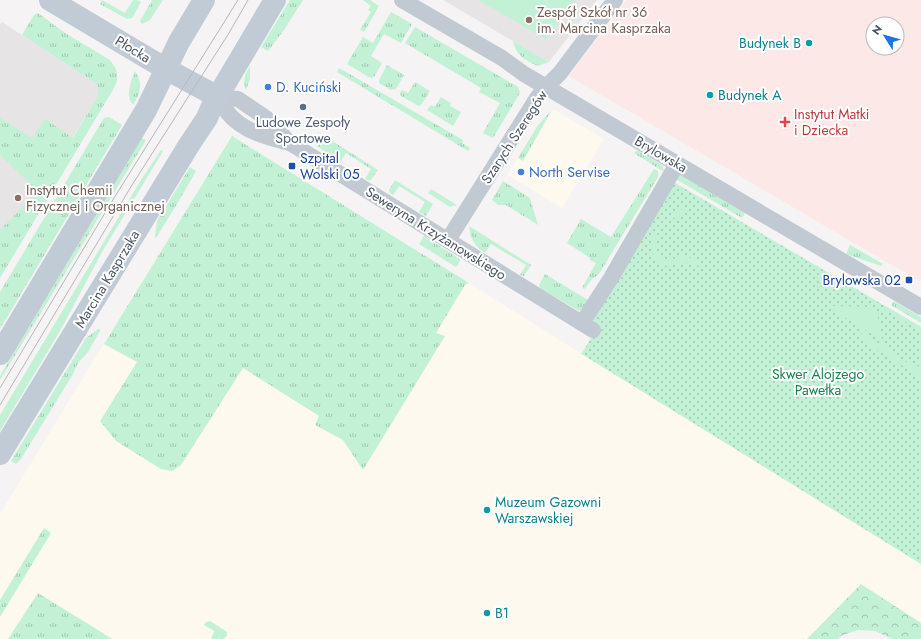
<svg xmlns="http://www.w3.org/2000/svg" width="921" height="639" viewBox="0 0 921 639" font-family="Jost,sans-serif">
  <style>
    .commercial { fill: #fdf9ef }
    .education { fill: #e6e4e5 }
    .medical { fill: #fce8e6; fill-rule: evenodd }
    .grass { fill: url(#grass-tufts) }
    .forest { fill: url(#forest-crowns) }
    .park { fill: url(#park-dots) }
    .garden { fill: #c3f1d5 }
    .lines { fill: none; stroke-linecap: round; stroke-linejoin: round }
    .street { stroke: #c1cad2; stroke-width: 16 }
    .secondary { stroke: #c1cbd6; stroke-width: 22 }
    .tram { stroke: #b5b8bd; stroke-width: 1 }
    .education-dot { fill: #8d6e63; stroke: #fff; stroke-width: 1.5 }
    .culture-dot { fill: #0f9aa8; stroke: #fff; stroke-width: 1.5 }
    .shop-dot { fill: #3f7fe0; stroke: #fff; stroke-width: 1.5 }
    .service-dot { fill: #5c6f8a; stroke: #fff; stroke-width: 1.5 }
    .health-dot { fill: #e0444e; stroke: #fff; stroke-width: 1.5 }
    .transit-dot { fill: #1a4fb4; stroke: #fff; stroke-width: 1.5 }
    .labels { text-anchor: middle; stroke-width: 4; stroke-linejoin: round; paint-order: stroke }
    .education-label { font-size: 14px; fill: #785e54; stroke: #fff; text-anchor: start }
    .culture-label { font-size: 14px; fill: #0d838f; stroke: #fff; text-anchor: start }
    .street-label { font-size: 14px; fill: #4a5661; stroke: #fff }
    .shop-label { font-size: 14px; fill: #366cbe; stroke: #fff; text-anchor: start }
    .health-label { font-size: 14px; fill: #be3a42; stroke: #fff; text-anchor: start }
    .service-label { font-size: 14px; fill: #4e5e75; stroke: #fff }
    .transit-label { font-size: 14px; fill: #164399; stroke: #fff; text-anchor: start }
    .park-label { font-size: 14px; fill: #17864f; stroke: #fff }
  </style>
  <defs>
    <pattern id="grass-tufts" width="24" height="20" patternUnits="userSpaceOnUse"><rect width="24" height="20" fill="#c3f1d5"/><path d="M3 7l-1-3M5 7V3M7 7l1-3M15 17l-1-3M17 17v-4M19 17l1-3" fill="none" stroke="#a0c6b0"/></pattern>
    <pattern id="forest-crowns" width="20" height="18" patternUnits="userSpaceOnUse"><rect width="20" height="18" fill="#c3f1d5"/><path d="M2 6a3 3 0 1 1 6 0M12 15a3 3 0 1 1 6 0" fill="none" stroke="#a0c6b0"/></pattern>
    <pattern id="park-dots" width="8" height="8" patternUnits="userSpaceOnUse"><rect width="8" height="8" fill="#c3f1d5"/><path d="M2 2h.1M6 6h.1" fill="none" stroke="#a0c6b0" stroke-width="1.8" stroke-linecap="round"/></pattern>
  </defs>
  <rect width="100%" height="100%" fill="#f5f3f3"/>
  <g class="commercial">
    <path d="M 552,110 L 555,110 L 604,139 L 562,208 L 507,175 L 538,125 Z"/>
    <path d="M 232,136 L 469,283 L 641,391 L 921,564 L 921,623 L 861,584 L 807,639 L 0,639 L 0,514 L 90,366 Z"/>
  </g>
  <g class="education">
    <path d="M 443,0 L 597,0 L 549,62 Z"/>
    <path d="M 2,22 L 98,85 L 98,96 L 0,257 L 0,24 Z"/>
  </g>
  <path class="medical" d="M 627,0 L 921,0 L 921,282 L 569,76 ZM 873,24 L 897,24 L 897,48 L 873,48 Z"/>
  <g class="grass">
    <path d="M 102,0 L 125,13 L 133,0 L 137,0 L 141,2 L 132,18 L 127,19 L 100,4 Z"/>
    <path d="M 152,0 L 163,0 L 150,20 L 142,24 L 140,21 Z"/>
    <path d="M 290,0 L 303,0 L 284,30 L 268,51 L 261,47 Z"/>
    <path d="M 363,0 L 370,0 L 379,6 L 364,32 L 360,30 L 371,12 L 368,10 L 371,6 Z"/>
    <path d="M 391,12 L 412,24 L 401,43 L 384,34 L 371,56 L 382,63 L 374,77 L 370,78 L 347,64 L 363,37 L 373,43 Z"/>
    <path d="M 38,13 L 65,33 L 110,60 L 116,69 L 117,74 L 117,81 L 114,88 L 0,278 L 0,230 L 38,191 L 0,155 L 0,118 L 32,138 L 45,119 L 73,138 L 98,96 L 98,85 L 22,35 L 34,15 Z"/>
    <path d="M 415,27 L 518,87 L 520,93 L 493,138 L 483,133 L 500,103 L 479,92 L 481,88 L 405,43 Z"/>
    <path d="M 513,41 L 549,62 L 538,66 C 525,61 515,54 513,41 Z"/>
    <path d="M 387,65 L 404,75 L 396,89 L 391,90 L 379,83 L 379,80 Z"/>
    <path d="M 250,66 L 250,79 L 246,90 C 242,81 245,74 250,66 Z"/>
    <path d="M 339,68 L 463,140 L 462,143 L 470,148 L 468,151 L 337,72 Z"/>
    <path d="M 135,71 C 143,83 141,93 133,105 C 125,96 131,81 135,71 Z"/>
    <path d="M 415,82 L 430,91 L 421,105 L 419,106 L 401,96 L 400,93 L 402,90 L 408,93 Z"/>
    <path d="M 441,97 L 451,103 L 450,106 L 461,112 L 453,126 L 427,110 L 431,105 L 435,107 Z"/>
    <path d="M 552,110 L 523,161 L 518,158 L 538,125 Z"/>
    <path d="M 109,117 L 122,125 L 0,329 L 0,292 L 104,118 Z"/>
    <path d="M 318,132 L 378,170 L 370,181 L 365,179 L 371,169 L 346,153 L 340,163 L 312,142 Z"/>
    <path d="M 232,136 L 469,283 L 465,285 L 436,333 L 445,336 L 363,470 L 343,440 L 315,425 L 319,416 L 243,368 L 181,465 L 172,471 L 161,469 L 116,441 L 100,421 L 137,362 L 104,344 Z"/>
    <path d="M 142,138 L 146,140 L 0,380 L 0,376 Z"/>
    <path d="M 638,150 L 663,166 L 664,172 L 634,153 Z"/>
    <path d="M 190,167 L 196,171 L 183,194 L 156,238 L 155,237 L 157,221 Z"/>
    <path d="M 654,169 L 658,171 L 658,177 L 599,274 L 591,280 L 585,289 L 582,288 L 596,263 L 590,260 L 590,258 L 567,243 L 581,219 L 611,237 Z"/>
    <path d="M 678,175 L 682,176 L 745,213 L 742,218 L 674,178 Z"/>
    <path d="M 395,180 L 433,204 L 426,216 L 419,212 L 425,202 L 399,186 L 393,195 L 389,192 L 389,190 Z"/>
    <path d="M 503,181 L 530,198 L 538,225 L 506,205 L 498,205 L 492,200 Z"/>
    <path d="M 431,189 L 457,205 L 450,207 L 428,193 Z"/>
    <path d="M 469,226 L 531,265 L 524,276 L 520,275 L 526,265 L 491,244 L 485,253 C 475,246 470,239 469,226 Z"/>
    <path d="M 424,236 L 460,259 L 460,261 L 456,267 L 419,244 Z"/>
    <path d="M 850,245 L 883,264 L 881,266 L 846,254 Z"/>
    <path d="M 545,274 L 588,300 L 583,308 L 579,311 L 540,288 L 539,285 Z"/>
    <path d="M 894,301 L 921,317 L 921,323 L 891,305 Z"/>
    <path d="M 98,329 L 100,329 L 100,331 L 88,352 L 78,363 L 73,374 L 21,459 L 16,464 L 11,461 L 86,338 Z"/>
    <path d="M 44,528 L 51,533 L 0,617 L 0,600 Z"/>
    <path d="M 38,593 L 106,635 L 112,639 L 8,639 Z"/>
    <path d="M 210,621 L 227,632 L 227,636 L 223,639 L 211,639 L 214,631 L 204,625 L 206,622 Z"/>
  </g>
  <path class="forest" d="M 861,584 L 921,623 L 921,639 L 892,639 L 875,631 L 858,630 L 843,635 L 837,639 L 807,639 Z"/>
  <path class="park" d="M 672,181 L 921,327 L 921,564 L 580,353 L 582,353 L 599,325 L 593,320 Z"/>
  <g class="garden">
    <path d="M 478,0 L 574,0 L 546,39 Z"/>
    <path d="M 161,150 L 163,151 L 102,252 L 60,331 L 0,431 L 0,415 L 141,180 Z"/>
    <path d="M 690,205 L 690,209 C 675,217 649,229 656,251 C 658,256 661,260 667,261 C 671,262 674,258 678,257 C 685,256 693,258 700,260 L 700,266 L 683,262 L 666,266 C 659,262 654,257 652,250 C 646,227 674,214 690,205 Z"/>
    <path d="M 833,306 L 876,307 L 882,340 L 832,310 L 831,308 Z"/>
    <path d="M 884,307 L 887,307 L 921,327 L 921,331 L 883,309 Z"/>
    <path d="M 862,333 L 900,356 L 900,360 L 898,363 L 859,339 Z"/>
    <path d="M 909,361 L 921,368 L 921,377 L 902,366 L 904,362 Z"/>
  </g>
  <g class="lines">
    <g class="street">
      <path d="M 402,0 L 502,58 L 524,74 L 921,307"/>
      <path d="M 218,97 L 238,99 L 266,118 L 290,143 L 593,330"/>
      <path d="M 218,97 C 222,102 224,108 228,113 C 242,131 269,138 290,143"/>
      <path d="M 448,240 L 537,98 L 546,87 L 560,73 L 615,0"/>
      <path d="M 582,323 L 611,278 L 677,164"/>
    </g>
    <g class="secondary">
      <path d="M 50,0 L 166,69 L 218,97"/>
      <path d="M 0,354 L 146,110 L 179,42 L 204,0"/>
      <path d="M 0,454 L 189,145 L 207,118 L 212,106 L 275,0"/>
    </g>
    <g class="tram">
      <path d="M 0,388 L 114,198 L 238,0"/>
      <path d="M 0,405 L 132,185 L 229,33 L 248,0"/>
    </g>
  </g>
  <g class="education-dot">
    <circle cx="529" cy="20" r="4"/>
    <circle cx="18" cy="198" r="4"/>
  </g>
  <g class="culture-dot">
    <circle cx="809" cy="43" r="4"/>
    <circle cx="710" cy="95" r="4"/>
    <circle cx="487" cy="510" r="4"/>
    <circle cx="487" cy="613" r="4"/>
  </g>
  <g class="shop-dot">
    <circle cx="268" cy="87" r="4"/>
    <circle cx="521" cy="172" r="4"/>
  </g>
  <circle class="service-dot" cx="303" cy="107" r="4"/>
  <path class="health-dot" d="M783 116h4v4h4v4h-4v4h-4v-4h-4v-4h4z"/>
  <g class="transit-dot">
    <rect x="288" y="162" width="8" height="8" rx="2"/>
    <rect x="905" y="276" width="8" height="8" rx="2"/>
  </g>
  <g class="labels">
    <g class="education-label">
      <text x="537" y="17">Zespół Szkół nr 36<tspan x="537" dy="16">im. Marcina Kasprzaka</tspan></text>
      <text x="26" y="195">Instytut Chemii<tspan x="26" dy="16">Fizycznej i Organicznej</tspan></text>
    </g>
    <g class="culture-label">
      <text x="801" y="48" text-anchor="end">Budynek B</text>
      <text x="718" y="100">Budynek A</text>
      <text x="495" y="507">Muzeum Gazowni<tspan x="495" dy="16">Warszawskiej</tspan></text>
      <text x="495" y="618">B1</text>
    </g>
    <g class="street-label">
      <text transform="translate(133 49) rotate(31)" y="5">Płocka</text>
      <text transform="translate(514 137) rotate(-57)" y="5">Szarych Szeregów</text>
      <text transform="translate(661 154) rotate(30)" y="5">Brylowska</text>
      <text transform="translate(436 233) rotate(32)" y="5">Seweryna Krzyżanowskiego</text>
      <text transform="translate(107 279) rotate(-59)" y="5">Marcina Kasprzaka</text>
    </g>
    <g class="shop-label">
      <text x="276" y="92">D. Kuciński</text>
      <text x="529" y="177">North Servise</text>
    </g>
    <g class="health-label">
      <text x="794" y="119">Instytut Matki<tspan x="794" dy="16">i Dziecka</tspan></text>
    </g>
    <g class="service-label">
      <text x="303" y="127">Ludowe Zespoły<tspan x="303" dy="16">Sportowe</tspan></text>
    </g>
    <g class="transit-label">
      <text x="300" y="163">Szpital<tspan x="300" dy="16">Wolski 05</tspan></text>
      <text x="901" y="285" text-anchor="end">Brylowska 02</text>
    </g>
    <g class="park-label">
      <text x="818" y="379">Skwer Alojzego<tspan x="818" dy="16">Pawełka</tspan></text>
    </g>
  </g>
  <g transform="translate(885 36) rotate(307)"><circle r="19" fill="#ffffff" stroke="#b7bbc0"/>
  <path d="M0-3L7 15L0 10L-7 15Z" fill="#1a73e8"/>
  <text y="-6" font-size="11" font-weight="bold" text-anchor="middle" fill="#4a5661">N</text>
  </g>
</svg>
